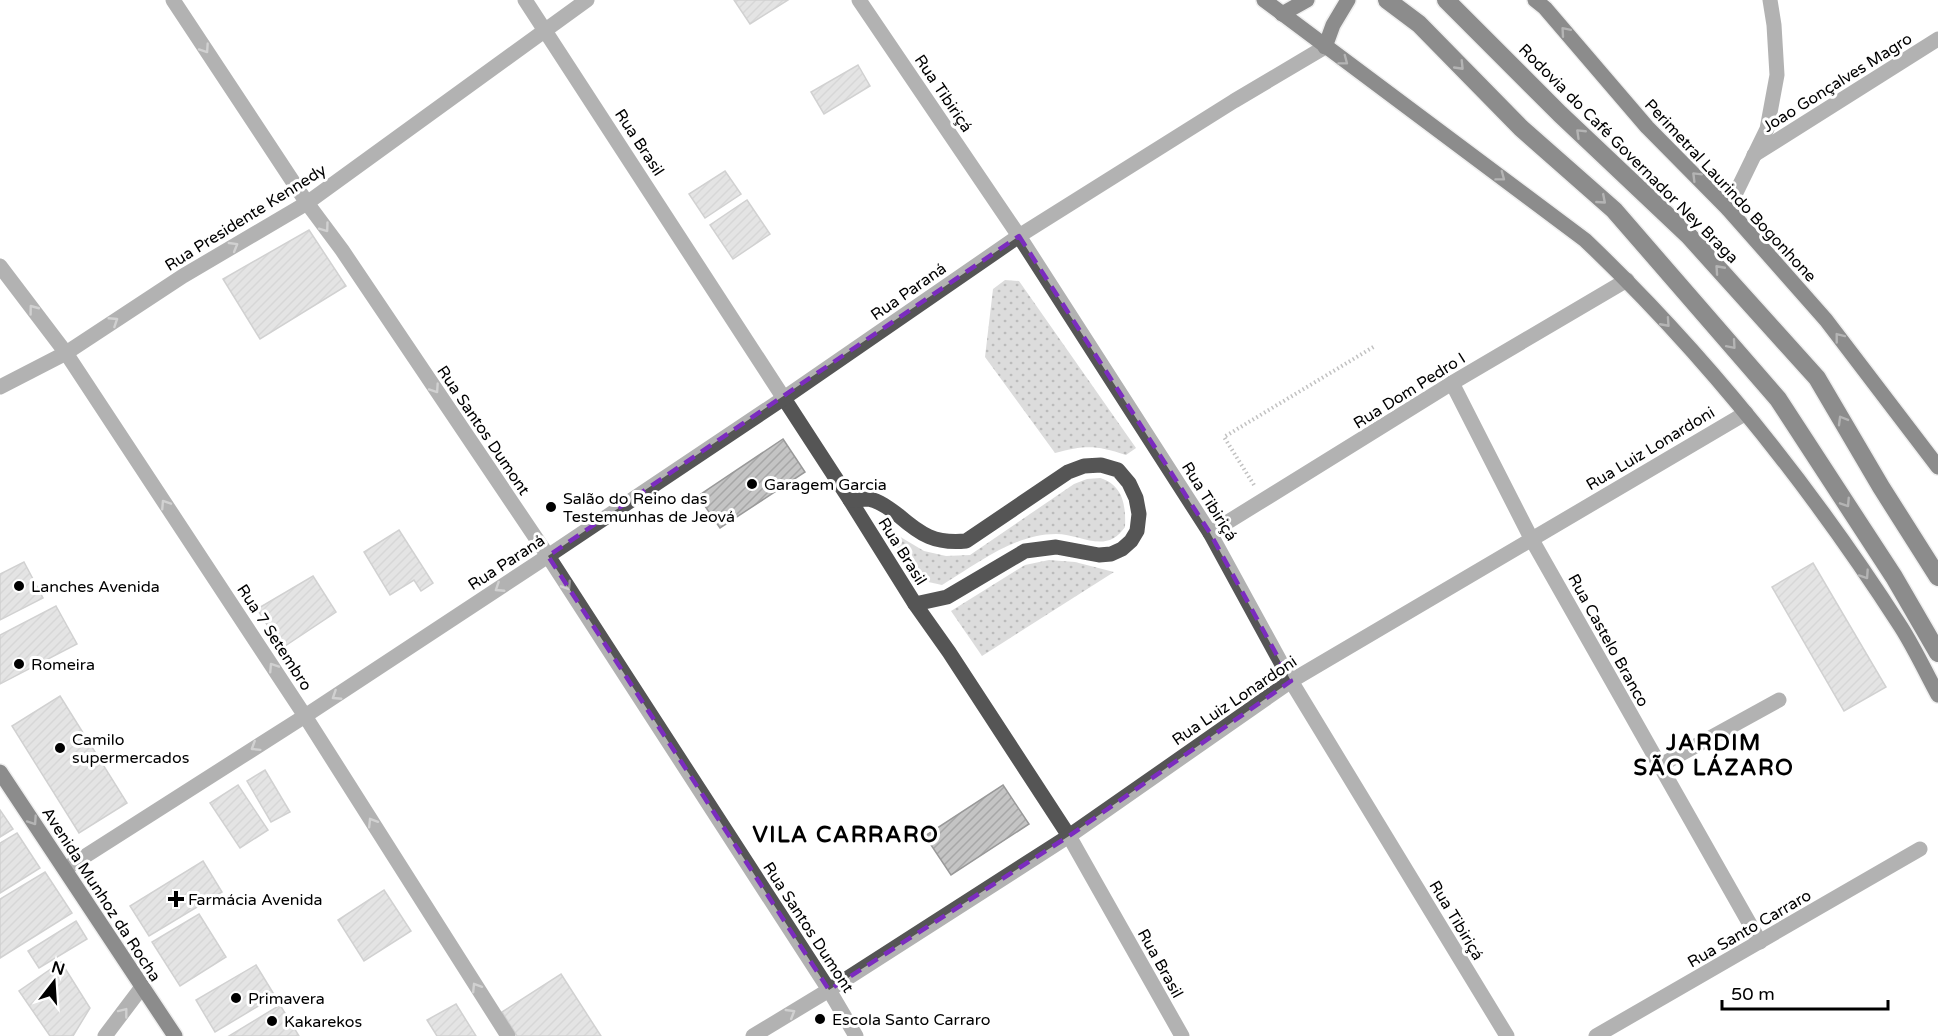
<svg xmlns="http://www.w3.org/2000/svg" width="1938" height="1036" viewBox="0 0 1938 1036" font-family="'Varela Round',sans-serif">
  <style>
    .grass { fill: url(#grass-dots) }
    .building { fill: url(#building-hatch); stroke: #999; stroke-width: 1.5 }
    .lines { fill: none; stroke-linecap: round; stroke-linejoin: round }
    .major-casing { stroke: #dbdbdb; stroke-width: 18 }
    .highway-casing { stroke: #dbdbdb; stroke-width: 21 }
    .path { stroke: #777; stroke-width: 4; stroke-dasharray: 1.5 3; stroke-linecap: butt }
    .minor { stroke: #555; stroke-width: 15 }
    .major { stroke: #000; stroke-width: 15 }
    .highway { stroke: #000; stroke-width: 18 }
    .oneway { stroke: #595959 }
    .oneway2 { stroke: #999 }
    .marked { fill: none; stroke: #7b2cbf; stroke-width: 4.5; stroke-dasharray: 12 8; stroke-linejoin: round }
    .poi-dot { fill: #000; stroke: #fff; stroke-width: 2 }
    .labels { text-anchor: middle; stroke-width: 6; stroke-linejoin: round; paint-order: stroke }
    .street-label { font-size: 16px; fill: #000; stroke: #fff }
    .poi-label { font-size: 16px; fill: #000; stroke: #fff; text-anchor: start }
    .district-label { font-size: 22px; font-weight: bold; letter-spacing: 1.5px; fill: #000; stroke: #fff }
  </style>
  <defs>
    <pattern id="grass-dots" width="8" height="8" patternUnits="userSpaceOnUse" patternTransform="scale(1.5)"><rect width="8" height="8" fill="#dcdcdc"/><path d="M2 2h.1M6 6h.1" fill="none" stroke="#bbb" stroke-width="1.8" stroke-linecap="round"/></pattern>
    <pattern id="building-hatch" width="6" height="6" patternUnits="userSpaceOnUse" patternTransform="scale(1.5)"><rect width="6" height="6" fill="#c4c4c4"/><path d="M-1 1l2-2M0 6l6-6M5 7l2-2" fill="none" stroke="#a7a7a7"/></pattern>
  </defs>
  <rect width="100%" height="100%" fill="#fff"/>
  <g class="grass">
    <path d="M 1005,280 L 1019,281 L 1136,448 L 1126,455 C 1096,445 1085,445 1055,453 L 985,357 L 993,289 Z"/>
    <path d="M 1100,478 C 1123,485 1126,505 1125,527 C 1106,555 1082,534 1056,534 C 1014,534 977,564 942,585 L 915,579 L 887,529 L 924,551 L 946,556 L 970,555 L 1074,484 L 1087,479 Z"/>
    <path d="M 1049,560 L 1075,562 L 1114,572 L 982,656 L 951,611 L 1025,565 Z"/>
  </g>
  <g class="building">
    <path d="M 734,0 L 788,0 L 750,24 Z"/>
    <path d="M 858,65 L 870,86 L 824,114 L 811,92 Z"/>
    <path d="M 725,171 L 741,194 L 705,218 L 689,194 Z"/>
    <path d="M 747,200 L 770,234 L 733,259 L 710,225 Z"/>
    <path d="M 309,230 L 346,286 L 260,339 L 223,279 Z"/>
    <path d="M 783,439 L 805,472 L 720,528 L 698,496 Z"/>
    <path d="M 399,530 L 433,583 L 421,591 L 414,580 L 390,595 L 364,552 Z"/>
    <path d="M 24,562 L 43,598 L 0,620 L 0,574 Z"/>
    <path d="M 1813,563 L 1886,687 L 1844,711 L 1772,587 Z"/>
    <path d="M 313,576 L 336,612 L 282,648 L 257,609 Z"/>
    <path d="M 56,606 L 77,644 L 0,684 L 0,635 Z"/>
    <path d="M 60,696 L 127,803 L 79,833 L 12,726 Z"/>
    <path d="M 265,770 L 290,812 L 271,822 L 247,781 Z"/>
    <path d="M 238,785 L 268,830 L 240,848 L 210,803 Z"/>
    <path d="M 1003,785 L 1029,824 L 951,875 L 925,836 Z"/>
    <path d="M 0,810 L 13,829 L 0,837 Z"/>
    <path d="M 17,833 L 40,868 L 0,893 L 0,843 Z"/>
    <path d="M 203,861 L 222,892 L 149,936 L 130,906 Z"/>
    <path d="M 45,872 L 72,913 L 0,958 L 0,899 Z"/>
    <path d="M 384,890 L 411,931 L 364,961 L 338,920 Z"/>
    <path d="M 199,914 L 226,957 L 180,986 L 152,942 Z"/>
    <path d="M 76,921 L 87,939 L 39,968 L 28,951 Z"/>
    <path d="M 61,962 L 90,1008 L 73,1036 L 50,1036 L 19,991 Z"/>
    <path d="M 256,965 L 275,996 L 215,1032 L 196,1000 Z"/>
    <path d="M 561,974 L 601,1036 L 517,1036 L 502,1012 Z"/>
    <path d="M 456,1004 L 476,1036 L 437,1036 L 427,1020 Z"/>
    <path d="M 280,1005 L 299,1036 L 229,1036 Z"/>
  </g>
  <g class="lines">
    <defs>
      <g id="major">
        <path d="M 1264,0 L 1585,240 C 1706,355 1811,487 1901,627 C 1915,649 1926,673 1938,695"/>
        <path d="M 1535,0 L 1545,8 L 1647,127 L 1728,209 L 1826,320 L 1938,467"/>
        <path d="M 1282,14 L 1307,0"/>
        <path d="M 1325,47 L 1333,25 L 1348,0"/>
        <path d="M 0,772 L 175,1036"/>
      </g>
      <g id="highway">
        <path d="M 1387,0 L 1419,24 L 1521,128 L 1614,210 L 1778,399 L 1894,577 L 1938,653"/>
        <path d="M 1446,0 L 1560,114 L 1689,236 L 1817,378 L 1881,487 L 1938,577"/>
      </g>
    </defs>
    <use href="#major" class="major-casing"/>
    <use href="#highway" class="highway-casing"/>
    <path class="path" d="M 1254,485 L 1224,437 L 1375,346"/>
    <g class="minor">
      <path d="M 173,0 L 307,203 L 342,250 L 548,556 L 829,990 L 856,1036"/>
      <path d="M 525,0 L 850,500 L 915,604 L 949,652 L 1069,836 L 1182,1036"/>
      <path d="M 859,0 L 1019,236 L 1210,533 L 1291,681 L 1507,1036"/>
      <path d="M 1754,155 L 1938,39"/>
      <path d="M 1728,209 L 1767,129 L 1777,75 L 1774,25 L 1770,0"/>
      <path d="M 0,266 L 66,353 L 305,716 L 508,1036"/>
      <path d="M 1452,383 L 1532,540 L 1760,942"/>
      <path d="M 0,387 L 66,353 L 183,276 L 307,203 L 587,0"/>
      <path d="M 850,500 C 857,500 863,499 869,499 C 880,501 890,509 898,515 C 921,535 935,544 966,541 L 1068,472 L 1084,466 L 1101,465 L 1118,470 L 1129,483 L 1136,498 L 1139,514 L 1137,531 L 1131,541 L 1122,549 L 1111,554 L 1099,555 L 1056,547 L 1025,551 L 947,597 L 915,604"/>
      <path d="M 1210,533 L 1452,383 L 1627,280"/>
      <path d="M 1659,766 L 1779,700"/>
      <path d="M 65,869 L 305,716 L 548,556 L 784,398 L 1019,236 L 1234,101 L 1325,47"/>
      <path d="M 105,1036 L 142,987"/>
      <path d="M 753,1036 L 829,990 L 1069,836 L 1291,681 L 1746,413"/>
      <path d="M 1596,1036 L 1920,849"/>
    </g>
    <use href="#major" class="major"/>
    <use href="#highway" class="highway"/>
  </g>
  <defs><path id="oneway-chevron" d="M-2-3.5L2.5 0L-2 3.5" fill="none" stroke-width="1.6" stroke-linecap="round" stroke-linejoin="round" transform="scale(1.5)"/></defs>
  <g class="oneway">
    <use href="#oneway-chevron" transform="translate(1565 31) rotate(-131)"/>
    <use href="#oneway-chevron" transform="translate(1344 61) rotate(37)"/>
    <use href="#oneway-chevron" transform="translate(1460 66) rotate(46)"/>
    <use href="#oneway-chevron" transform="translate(1580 133) rotate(-136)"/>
    <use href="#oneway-chevron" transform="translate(1696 176) rotate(-135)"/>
    <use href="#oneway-chevron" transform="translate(1501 177) rotate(37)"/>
    <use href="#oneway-chevron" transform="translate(1602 200) rotate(41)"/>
    <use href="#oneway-chevron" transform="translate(1719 269) rotate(-132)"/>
    <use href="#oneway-chevron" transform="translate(1666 323) rotate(48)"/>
    <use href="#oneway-chevron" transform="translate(1839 337) rotate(-128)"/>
    <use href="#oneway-chevron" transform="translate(1732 345) rotate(49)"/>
    <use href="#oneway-chevron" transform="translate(1842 420) rotate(-120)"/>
    <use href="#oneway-chevron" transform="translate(1846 503) rotate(57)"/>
    <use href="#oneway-chevron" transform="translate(1865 575) rotate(56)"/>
    <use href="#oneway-chevron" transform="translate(33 821) rotate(56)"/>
  </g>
  <g class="oneway2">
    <use href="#oneway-chevron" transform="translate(205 49) rotate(56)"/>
    <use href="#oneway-chevron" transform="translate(325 228) rotate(54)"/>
    <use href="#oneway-chevron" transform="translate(234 246) rotate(-30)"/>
    <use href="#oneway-chevron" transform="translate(33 309) rotate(-127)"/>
    <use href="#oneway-chevron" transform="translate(114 321) rotate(-33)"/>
    <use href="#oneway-chevron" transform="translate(435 389) rotate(56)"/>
    <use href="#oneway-chevron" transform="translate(165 504) rotate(-123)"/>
    <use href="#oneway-chevron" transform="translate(567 586) rotate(57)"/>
    <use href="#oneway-chevron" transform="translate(499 588) rotate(147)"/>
    <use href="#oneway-chevron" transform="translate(273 667) rotate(-123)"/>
    <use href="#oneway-chevron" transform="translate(336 696) rotate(147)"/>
    <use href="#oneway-chevron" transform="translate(255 747) rotate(148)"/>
    <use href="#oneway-chevron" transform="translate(372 822) rotate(-122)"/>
    <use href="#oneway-chevron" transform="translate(476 987) rotate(-122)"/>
    <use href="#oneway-chevron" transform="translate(124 1012) rotate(-52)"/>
    <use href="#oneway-chevron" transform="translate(791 1013) rotate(-31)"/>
  </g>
  <path d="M0 0H1938V1036H0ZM 1019,236 L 1210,533 L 1291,681 L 1069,836 L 829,990 L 548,556 Z" fill="#fff" fill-opacity=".55" fill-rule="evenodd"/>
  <path class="marked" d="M 1019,236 L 1210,533 L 1291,681 L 1069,836 L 829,990 L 548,556 Z"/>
  <g class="poi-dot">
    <circle cx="752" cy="484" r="6"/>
    <circle cx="551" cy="507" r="6"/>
    <circle cx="19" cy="586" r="6"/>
    <circle cx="19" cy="664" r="6"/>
    <circle cx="60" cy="748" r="6"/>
    <path d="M173 890h6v6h6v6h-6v6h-6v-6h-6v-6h6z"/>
    <circle cx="236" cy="998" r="6"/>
    <circle cx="820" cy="1019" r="6"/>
    <circle cx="272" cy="1021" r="6"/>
  </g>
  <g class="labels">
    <g class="street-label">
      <text transform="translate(1837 82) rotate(-32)" y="6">Joao Gonçalves Magro</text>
      <text transform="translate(944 93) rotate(56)" y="6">Rua Tibiriçá</text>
      <text transform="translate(640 142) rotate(57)" y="6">Rua Brasil</text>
      <text transform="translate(1629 153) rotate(45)" y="6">Rodovia do Café Governador Ney Braga</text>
      <text transform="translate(1731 190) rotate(47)" y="6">Perimetral Laurindo Bogonhone</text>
      <text transform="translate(245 217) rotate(-32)" y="6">Rua Presidente Kennedy</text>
      <text transform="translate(908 291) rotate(-35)" y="6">Rua Paraná</text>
      <text transform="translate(1409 390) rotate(-32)" y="6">Rua Dom Pedro I</text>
      <text transform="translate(484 430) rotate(56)" y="6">Rua Santos Dumont</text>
      <text transform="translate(1650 448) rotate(-31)" y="6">Rua Luiz Lonardoni</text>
      <text transform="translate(1210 501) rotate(58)" y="6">Rua Tibiriçá</text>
      <text transform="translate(903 551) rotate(58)" y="6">Rua Brasil</text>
      <text transform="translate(506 562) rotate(-33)" y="6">Rua Paraná</text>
      <text transform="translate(275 637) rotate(57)" y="6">Rua 7 Setembro</text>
      <text transform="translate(1609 640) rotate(61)" y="6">Rua Castelo Branco</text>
      <text transform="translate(1234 700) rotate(-34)" y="6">Rua Luiz Lonardoni</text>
      <text transform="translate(102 894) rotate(57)" y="6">Avenida Munhoz da Rocha</text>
      <text transform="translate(1457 920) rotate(59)" y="6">Rua Tibiriçá</text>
      <text transform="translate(809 927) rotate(57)" y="6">Rua Santos Dumont</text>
      <text transform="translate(1749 928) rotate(-30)" y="6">Rua Santo Carraro</text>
      <text transform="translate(1161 963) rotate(61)" y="6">Rua Brasil</text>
    </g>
    <g class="poi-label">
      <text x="764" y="490">Garagem Garcia</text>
      <text x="563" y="504">Salão do Reino das<tspan x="563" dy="18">Testemunhas de Jeová</tspan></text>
      <text x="31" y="592">Lanches Avenida</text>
      <text x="31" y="670">Romeira</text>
      <text x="72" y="745">Camilo<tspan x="72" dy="18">supermercados</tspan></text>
      <text x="188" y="905">Farmácia Avenida</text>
      <text x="248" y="1004">Primavera</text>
      <text x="832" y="1025">Escola Santo Carraro</text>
      <text x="284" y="1027">Kakarekos</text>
    </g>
    <g class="district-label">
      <text x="1714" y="750">JARDIM<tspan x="1714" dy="25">SÃO LÁZARO</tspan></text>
      <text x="846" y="842">VILA CARRARO</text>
    </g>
  </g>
  <g transform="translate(54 982) rotate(17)" stroke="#ffffff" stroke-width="4.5" paint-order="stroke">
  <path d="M0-4.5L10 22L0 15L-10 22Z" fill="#000000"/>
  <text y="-9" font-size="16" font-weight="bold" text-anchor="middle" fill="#000000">N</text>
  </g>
  <path d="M1722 1000v9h166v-9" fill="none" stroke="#000000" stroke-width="3"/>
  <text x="1731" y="1000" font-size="18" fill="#000000" stroke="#ffffff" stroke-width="4.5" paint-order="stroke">50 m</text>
</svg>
